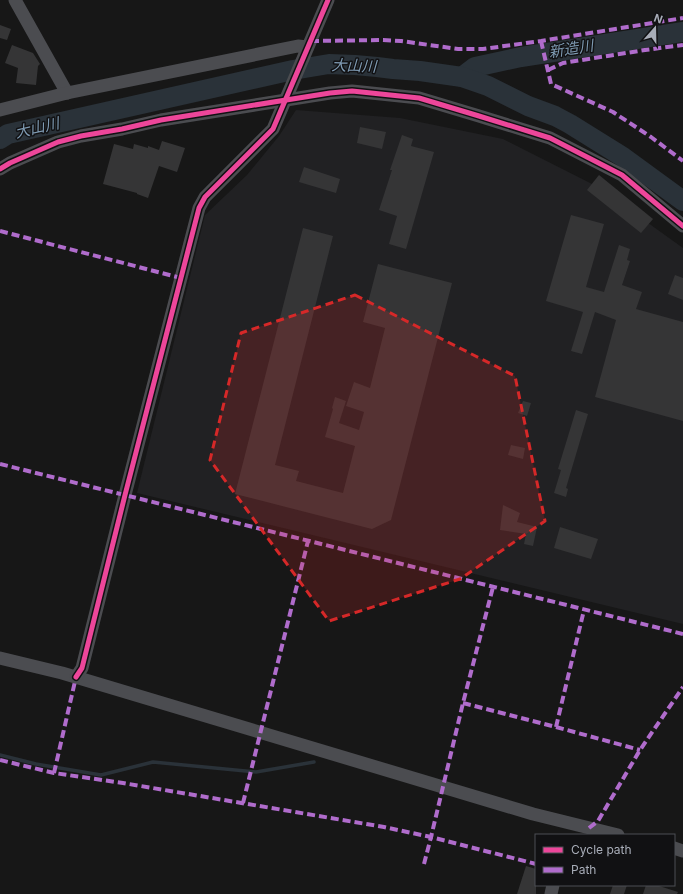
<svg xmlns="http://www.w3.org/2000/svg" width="683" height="894" viewBox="0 0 683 894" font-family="Inter,'Noto Sans JP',sans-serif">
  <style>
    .built { fill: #212123 }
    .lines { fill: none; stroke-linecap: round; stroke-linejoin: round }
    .stream { stroke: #2a3239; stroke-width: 3.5 }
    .river { stroke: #2a3239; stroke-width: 20 }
    .building { fill: #353536 }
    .minor { stroke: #4b4c50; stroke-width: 13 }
    .quiet { stroke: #b06ccc; stroke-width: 4; stroke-dasharray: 8 4; stroke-linecap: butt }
    .cycleway-casing { stroke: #111113; stroke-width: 8 }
    .cycleway { stroke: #ed469a; stroke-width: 5 }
    .marked { fill: #d62828; fill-opacity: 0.2; stroke: #d62828; stroke-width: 3; stroke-dasharray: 8 5; stroke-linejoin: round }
    .labels { text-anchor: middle; stroke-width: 3; stroke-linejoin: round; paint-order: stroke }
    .water-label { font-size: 15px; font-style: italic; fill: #7f9bb3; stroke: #111113 }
  </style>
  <rect width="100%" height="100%" fill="#171717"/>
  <path class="built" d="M 296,110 L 400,118 L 503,139 L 598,187 L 683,248 L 683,624 L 137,493 L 205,215 L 247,175 L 279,136 Z"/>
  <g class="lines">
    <path class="stream" d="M 0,755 L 36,764 L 101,775 L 153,762 L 256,772 L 314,762"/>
    <g class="river">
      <path d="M 462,77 L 475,67 L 521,57 L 683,32"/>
      <path d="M 0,139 L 8,134 L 293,70 L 329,64 L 355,65 L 377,67 L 393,69 L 420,71 L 462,77 L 488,86 L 528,106 L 555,116 L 570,124 L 623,157 L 683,201"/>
    </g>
  </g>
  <g class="building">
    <path d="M 0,25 L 11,29 L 7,40 L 0,38 Z"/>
    <path d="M 12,45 L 33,53 L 40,64 L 38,66 L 36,85 L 16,83 L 18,68 L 5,63 Z"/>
    <path d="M 360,127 L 386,132 L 382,149 L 357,143 Z"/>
    <path d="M 402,135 L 413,139 L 411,146 L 434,152 L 406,249 L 389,244 L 397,216 L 379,210 L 392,170 L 390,170 Z"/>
    <path d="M 162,141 L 185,148 L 177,172 L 159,166 L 148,198 L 137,194 L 137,193 L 103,184 L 114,144 L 133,149 L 134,144 L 148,148 L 148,146 L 159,150 Z"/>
    <path d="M 304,167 L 340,179 L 336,193 L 299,182 Z"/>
    <path d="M 599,175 L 653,219 L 641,233 L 587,190 Z"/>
    <path d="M 571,215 L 604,224 L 586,287 L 604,292 L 619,245 L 630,249 L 627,260 L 630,261 L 622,285 L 642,292 L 636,309 L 683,322 L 683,421 L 595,397 L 616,320 L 595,312 L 582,354 L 571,351 L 583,312 L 546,301 Z"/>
    <path d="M 303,228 L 333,236 L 275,465 L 299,471 L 296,481 L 343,493 L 355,446 L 325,437 L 333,409 L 332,408 L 335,397 L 346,401 L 339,423 L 359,430 L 364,412 L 346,406 L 354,382 L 370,388 L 385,328 L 363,322 L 378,264 L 452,283 L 391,520 L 372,529 L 235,494 Z"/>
    <path d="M 675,275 L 683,278 L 683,300 L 668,294 Z"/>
    <path d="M 523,401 L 531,403 L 527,416 L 518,413 Z"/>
    <path d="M 576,410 L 588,414 L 566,488 L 568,489 L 566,497 L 554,493 L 561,470 L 558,469 Z"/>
    <path d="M 511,445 L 525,448 L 523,459 L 508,455 Z"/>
    <path d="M 503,505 L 520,513 L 517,522 L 537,527 L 533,546 L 524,544 L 526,534 L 500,530 Z"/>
    <path d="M 560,527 L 598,539 L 591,559 L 554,548 Z"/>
    <path d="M 526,866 L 536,869 L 536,894 L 517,894 Z"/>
    <path d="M 613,885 L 627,885 L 624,894 L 610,894 Z"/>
    <path d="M 646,885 L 656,885 L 678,892 L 677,894 L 643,894 Z"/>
  </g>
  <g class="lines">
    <g class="minor">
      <path d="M 15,0 L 67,93"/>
      <path d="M 0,110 L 67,93 L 298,46 L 307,47"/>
      <path d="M 0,169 L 10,163 L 58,142 L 81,136 L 122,129 L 161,120 L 330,93 L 352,91 L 419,98 L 479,116 L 550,138 L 622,175 L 683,226"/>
      <path d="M 0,658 L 62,673 L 533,814 L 618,835"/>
      <path d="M 76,677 L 82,668 L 125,495 L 199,208 L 205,197 L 273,129 L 328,0"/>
      <path d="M 674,848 L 683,851"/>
      <path d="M 551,894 L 553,885"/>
    </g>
    <g class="quiet">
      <path d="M 311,41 L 383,40 L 401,41 L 458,49 L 483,49 L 541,41 L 683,18"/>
      <path d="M 541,41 L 551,84 L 613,112 L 651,137 L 683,161"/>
      <path d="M 548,70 L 563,63 L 645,50 L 683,45"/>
      <path d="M 0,231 L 181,278"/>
      <path d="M 0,464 L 683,634"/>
      <path d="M 463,703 L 556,727 L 640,750"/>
      <path d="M 556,727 L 584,610"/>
      <path d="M 0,760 L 54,773 L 123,783 L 384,827 L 431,837 L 536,864"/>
      <path d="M 54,773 L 76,677"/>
      <path d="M 243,803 L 308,541"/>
      <path d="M 589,828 L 598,821 L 640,750 L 683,687"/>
      <path d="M 424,864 L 431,837 L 463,703 L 493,587"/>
    </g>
    <defs>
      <g id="cycleway">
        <path d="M 0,169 L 10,163 L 58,142 L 81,136 L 122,129 L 161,120 L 330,93 L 352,91 L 419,98 L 479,116 L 550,138 L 622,175 L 683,226"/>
        <path d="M 76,677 L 82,668 L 125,495 L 199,208 L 205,197 L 273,129 L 328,0"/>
      </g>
    </defs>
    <use href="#cycleway" class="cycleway-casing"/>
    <use href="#cycleway" class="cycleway"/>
  </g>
  <path class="marked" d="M 355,295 L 515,376 L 545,521 L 460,579 L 329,621 L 210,460 L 241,333 Z"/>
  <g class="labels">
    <g class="water-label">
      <text transform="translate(571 49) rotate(-9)" y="5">新造川</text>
      <text transform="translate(354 66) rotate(2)" y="5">大山川</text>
      <text transform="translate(37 128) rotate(-13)" y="5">大山川</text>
    </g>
  </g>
  <rect x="535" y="834" width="140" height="52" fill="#111113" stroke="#4d4f55"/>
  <rect x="543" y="847" width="20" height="6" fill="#ed469a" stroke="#4d4f55"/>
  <text x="571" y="854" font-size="12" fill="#a8adb8">Cycle path</text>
  <rect x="543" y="867" width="20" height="6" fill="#b06ccc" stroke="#4d4f55"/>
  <text x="571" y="874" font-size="12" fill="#a8adb8">Path</text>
  <g transform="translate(655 28) rotate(20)" stroke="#111113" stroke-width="3" paint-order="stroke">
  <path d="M0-3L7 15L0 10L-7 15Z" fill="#a8adb8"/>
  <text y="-6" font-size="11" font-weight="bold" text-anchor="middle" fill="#a8adb8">N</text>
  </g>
</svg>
